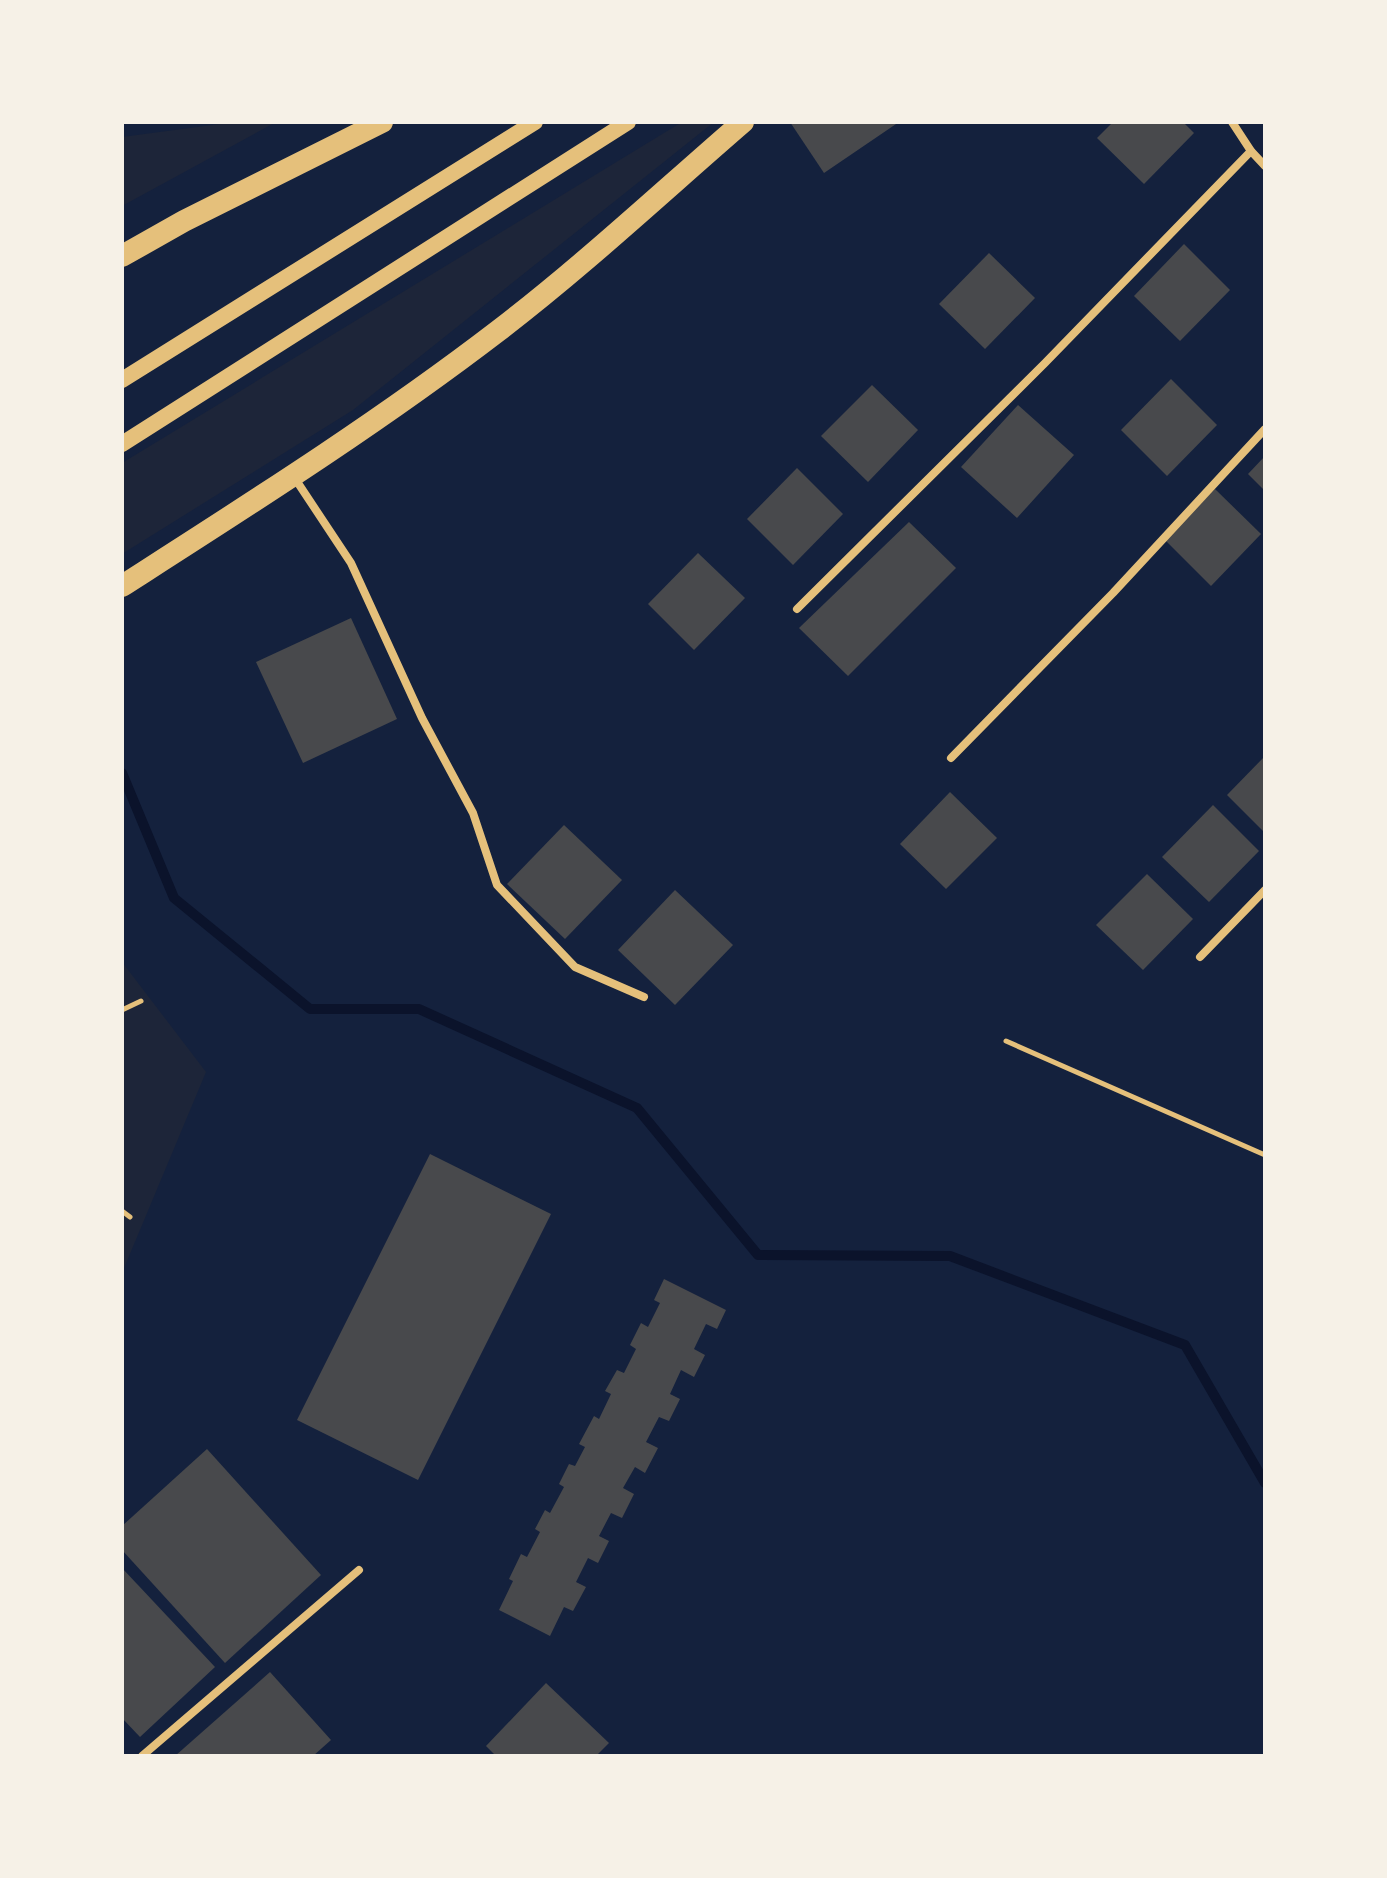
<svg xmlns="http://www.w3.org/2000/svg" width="1387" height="1878" viewBox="0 0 1387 1878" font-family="Arial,sans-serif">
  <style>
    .green { fill: #1d2539 }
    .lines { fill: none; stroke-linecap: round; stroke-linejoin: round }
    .stream { stroke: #0b132b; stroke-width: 10 }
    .building { fill: #48494c }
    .path { stroke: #e5c07b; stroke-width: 5 }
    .minor { stroke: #e5c07b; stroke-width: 8 }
    .secondary { stroke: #e5c07b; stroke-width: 16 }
    .trunk { stroke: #e5c07b; stroke-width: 22 }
  </style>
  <rect width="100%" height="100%" fill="#14213d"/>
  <g class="green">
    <path d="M 235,122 L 276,122 L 122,206 L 122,137 Z"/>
    <path d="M 682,122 L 714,122 L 353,410 L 122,554 L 122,463 Z"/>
    <path d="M 122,962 L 206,1072 L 122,1273 Z"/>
  </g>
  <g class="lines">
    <path class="stream" d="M 122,773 L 174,898 L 310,1009 L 419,1009 L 637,1108 L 758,1255 L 950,1256 L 1185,1345 L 1265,1483"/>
  </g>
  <g class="building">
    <path d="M 790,122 L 899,122 L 824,173 Z"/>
    <path d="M 1113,122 L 1183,122 L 1194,133 L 1144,184 L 1097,138 Z"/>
    <path d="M 1184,244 L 1230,290 L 1180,341 L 1134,296 Z"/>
    <path d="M 989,253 L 1035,298 L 985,349 L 939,304 Z"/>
    <path d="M 1171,379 L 1217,425 L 1167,476 L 1121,430 Z"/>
    <path d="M 872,385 L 918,430 L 868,482 L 821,436 Z"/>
    <path d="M 1018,405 L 1074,455 L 1017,518 L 961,467 Z"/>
    <path d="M 1265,456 L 1265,491 L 1248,474 Z"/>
    <path d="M 797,468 L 843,514 L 793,565 L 747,519 Z"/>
    <path d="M 1215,489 L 1261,534 L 1211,586 L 1165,540 Z"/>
    <path d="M 909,522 L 956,568 L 848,676 L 799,628 Z"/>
    <path d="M 698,553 L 745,598 L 694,650 L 648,604 Z"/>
    <path d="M 351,618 L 397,719 L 303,763 L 256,662 Z"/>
    <path d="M 1265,756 L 1265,833 L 1227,795 Z"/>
    <path d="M 950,792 L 997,838 L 946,889 L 900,844 Z"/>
    <path d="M 1213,805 L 1259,851 L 1209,902 L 1162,857 Z"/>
    <path d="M 564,825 L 622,880 L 565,939 L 507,884 Z"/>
    <path d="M 1147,874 L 1193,919 L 1143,970 L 1096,925 Z"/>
    <path d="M 675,890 L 733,945 L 675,1005 L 618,950 Z"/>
    <path d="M 430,1154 L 551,1214 L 418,1480 L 297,1420 Z"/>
    <path d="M 664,1279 L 726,1310 L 717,1329 L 706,1324 L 694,1349 L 705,1355 L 694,1377 L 681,1370 L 670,1394 L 680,1399 L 669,1421 L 659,1417 L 646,1442 L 658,1448 L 645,1473 L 635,1467 L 623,1488 L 634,1494 L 622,1518 L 611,1513 L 599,1536 L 609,1541 L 598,1563 L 588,1558 L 576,1582 L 586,1587 L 573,1611 L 564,1607 L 550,1636 L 499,1610 L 513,1581 L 509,1579 L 521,1554 L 527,1557 L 540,1532 L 535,1529 L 545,1510 L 550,1513 L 564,1487 L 559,1484 L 569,1464 L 575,1466 L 585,1447 L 579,1444 L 594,1416 L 599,1419 L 611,1394 L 605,1391 L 617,1370 L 624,1373 L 636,1349 L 630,1345 L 641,1323 L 648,1327 L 660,1303 L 654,1300 Z"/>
    <path d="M 207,1449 L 321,1575 L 225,1663 L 122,1550 L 122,1526 Z"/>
    <path d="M 122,1568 L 215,1667 L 140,1737 L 122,1718 Z"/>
    <path d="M 270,1672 L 331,1740 L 313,1756 L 175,1756 Z"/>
    <path d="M 546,1683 L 609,1743 L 596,1756 L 496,1756 L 486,1746 Z"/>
  </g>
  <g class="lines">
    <g class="path">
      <path d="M 122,1010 L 141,1001"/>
      <path d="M 1006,1041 L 1265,1155"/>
      <path d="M 122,1211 L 130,1217"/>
    </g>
    <g class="minor">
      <path d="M 1232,122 L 1251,151 L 1265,166"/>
      <path d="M 294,477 L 351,563 L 422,718 L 473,813 L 497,885 L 575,967 L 644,997"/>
      <path d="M 797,609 L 1045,363 L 1251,151"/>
      <path d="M 951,758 L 1113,593 L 1265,429"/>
      <path d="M 1200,957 L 1265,890"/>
      <path d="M 142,1756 L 359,1570"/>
    </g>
    <g class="secondary">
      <path d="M 122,380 L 535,122"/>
      <path d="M 122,444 L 628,122"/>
    </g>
    <g class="trunk">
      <path d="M 122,256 L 184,221 L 382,122"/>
      <path d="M 122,586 C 250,504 378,423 498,331 C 583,266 662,192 743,122"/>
    </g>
  </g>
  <rect width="1387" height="1878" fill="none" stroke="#f6f1e7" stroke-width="248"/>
</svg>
